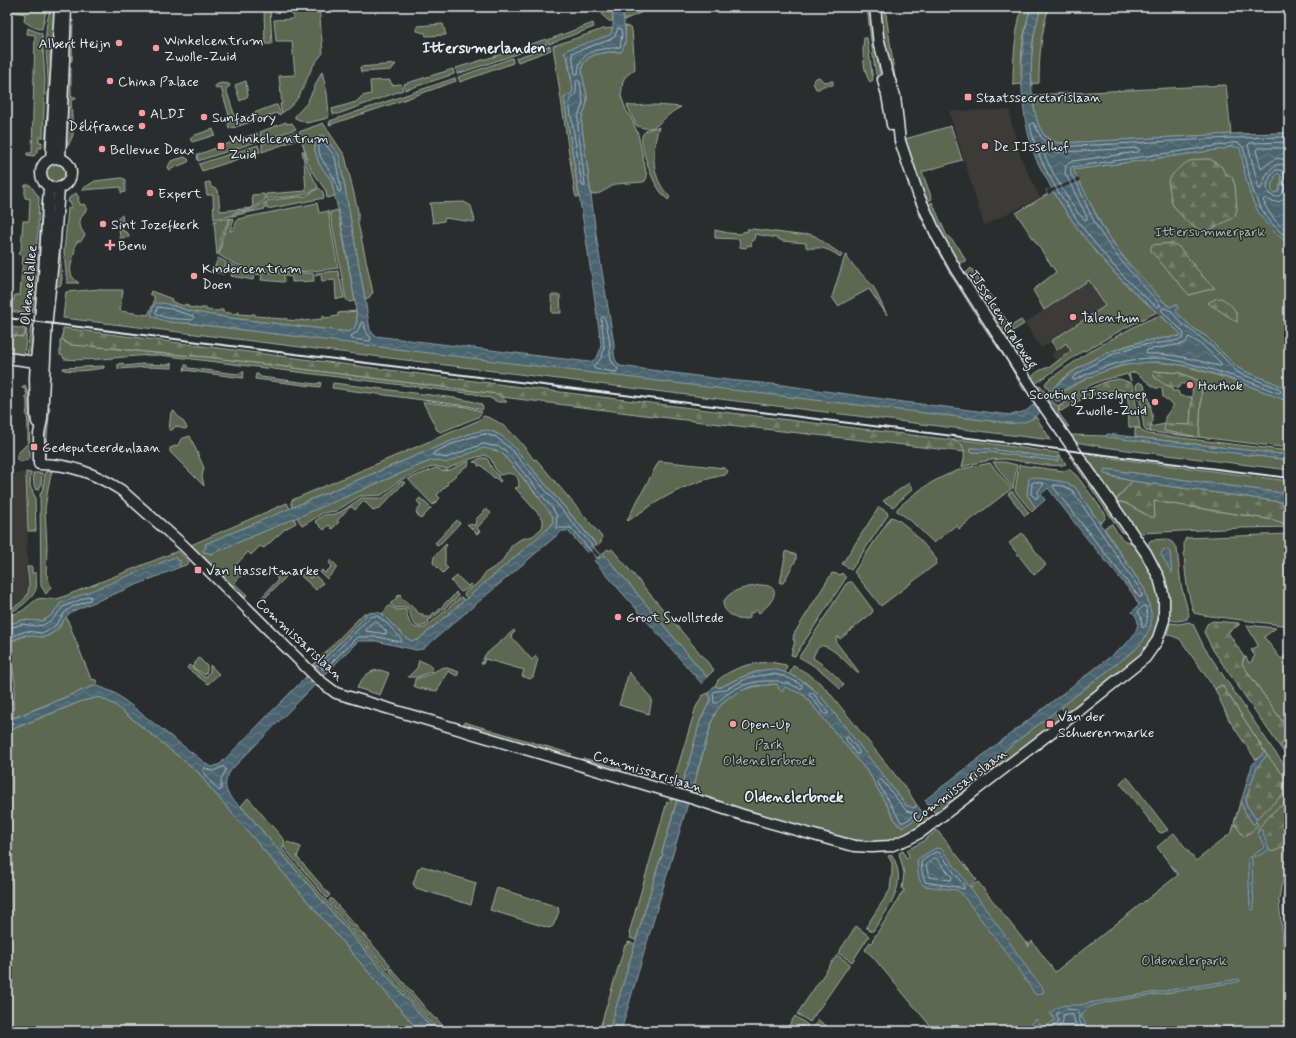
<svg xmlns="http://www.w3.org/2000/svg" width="1296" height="1038" viewBox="0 0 1296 1038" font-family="Mynerve,sans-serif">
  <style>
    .built { fill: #3e3b39 }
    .green { fill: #5b6850; stroke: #a2aca4; fill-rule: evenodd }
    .forest { fill: url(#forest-firs); stroke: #a2aca4 }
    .water { fill: url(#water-waves); stroke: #8a9da6; fill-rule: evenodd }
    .pier { fill: #2a2d2e }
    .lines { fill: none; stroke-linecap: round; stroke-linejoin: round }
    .shore { stroke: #aab9c2; stroke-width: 1 }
    .minor-casing { stroke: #e8f1f8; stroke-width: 13 }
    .minor { stroke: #2a2d2e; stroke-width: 10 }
    .rail { stroke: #e8f1f8; stroke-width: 2 }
    .poi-dot { fill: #ff9aa2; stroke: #2a2d2e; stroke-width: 1.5 }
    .labels { text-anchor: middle; stroke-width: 3; stroke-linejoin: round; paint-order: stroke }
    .poi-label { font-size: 14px; fill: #e8f1f8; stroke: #2a2d2e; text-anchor: start }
    .park-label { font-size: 14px; fill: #b0bab5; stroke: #2a2d2e }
    .street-label { font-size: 14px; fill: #e8f1f8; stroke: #2a2d2e }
    .neighbourhood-label { font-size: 15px; font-weight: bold; fill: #e8f1f8; stroke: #2a2d2e }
  </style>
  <defs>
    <pattern id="forest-firs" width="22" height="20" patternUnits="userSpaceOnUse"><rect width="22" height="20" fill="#5b6850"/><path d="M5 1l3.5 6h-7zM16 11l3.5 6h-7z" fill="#737e6a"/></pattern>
    <pattern id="water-waves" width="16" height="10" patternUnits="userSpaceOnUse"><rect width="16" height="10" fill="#4c6570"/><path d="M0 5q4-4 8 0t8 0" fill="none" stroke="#667c85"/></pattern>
  </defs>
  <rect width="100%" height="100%" fill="#2a2d2e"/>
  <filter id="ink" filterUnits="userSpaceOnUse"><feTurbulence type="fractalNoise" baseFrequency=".025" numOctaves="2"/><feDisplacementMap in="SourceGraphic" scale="8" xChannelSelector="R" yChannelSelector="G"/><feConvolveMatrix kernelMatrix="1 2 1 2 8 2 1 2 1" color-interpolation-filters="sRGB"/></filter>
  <g filter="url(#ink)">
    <g class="built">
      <path d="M 1010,110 L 1011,121 L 1020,156 L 1040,198 L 984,225 L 949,111 Z"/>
      <path d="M 1089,280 L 1105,306 L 1071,351 L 1057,362 L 1051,354 L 1057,350 L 1051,342 L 1041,348 L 1025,323 Z"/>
      <path d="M 26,472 L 28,516 L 27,550 L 28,591 L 27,595 L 25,598 L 18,603 L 7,609 L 7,476 Z"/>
    </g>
    <g class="green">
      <path d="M 7,7 L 47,7 L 42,29 C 36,29 29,25 24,21 L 25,14 L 7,11 Z"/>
      <path d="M 51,7 L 59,7 L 50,56 L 52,92 L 48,128 L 47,147 L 45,147 C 46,125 48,102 48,80 C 47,53 42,34 51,7 Z"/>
      <path d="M 270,7 L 272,44 L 265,44 L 264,9 Z"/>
      <path d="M 290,7 L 319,7 L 323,53 C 320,57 316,61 313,66 C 303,85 302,100 282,113 L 280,104 L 282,104 L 279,76 L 295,75 L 292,41 L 276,41 L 274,20 L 293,19 L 293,14 L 291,14 Z"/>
      <path d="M 606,7 L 613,7 L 613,21 L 609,21 L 602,15 Z"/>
      <path d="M 626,7 L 647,7 L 647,10 L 624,20 L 623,13 Z"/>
      <path d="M 867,7 L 871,7 L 882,94 C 875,85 869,22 867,7 Z"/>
      <path d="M 879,7 L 885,7 L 895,78 L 897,82 L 899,91 L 896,90 L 885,51 Z"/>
      <path d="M 1022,7 L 1031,7 C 1023,31 1019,59 1022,84 L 1013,85 C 1013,58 1015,33 1022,7 Z"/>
      <path d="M 1041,7 L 1049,7 C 1041,32 1039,57 1039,83 L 1032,84 C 1030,57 1033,32 1041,7 Z"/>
      <path d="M 70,20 L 73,20 L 72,61 L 69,61 Z"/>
      <path d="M 593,23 L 594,27 L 549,44 L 548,40 Z"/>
      <path d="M 443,24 L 446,35 L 426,36 L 425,33 L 417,31 L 417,26 Z"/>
      <path d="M 625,26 L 629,27 L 632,30 L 635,69 L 625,77 L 623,81 L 621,96 L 626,110 L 631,118 L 638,134 L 647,177 L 645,181 L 643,182 L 616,184 L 600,193 L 591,195 L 582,127 C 582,124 581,121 582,118 C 584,111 588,105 587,97 C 586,88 582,79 582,69 C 583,52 610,52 621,52 C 626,45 626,35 625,26 Z"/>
      <path d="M 28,28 L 42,34 L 45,78 L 43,137 L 39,137 L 39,142 L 42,142 L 42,148 L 38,148 L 37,152 L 34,156 L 27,155 L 27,153 L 32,153 L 35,35 L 27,34 Z"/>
      <path d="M 613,28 L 612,33 L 607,37 L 566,50 L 573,90 L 572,93 L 564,98 L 579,197 L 576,197 L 575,193 L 553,46 L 603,29 Z"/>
      <path d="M 864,38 L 867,38 L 873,80 L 870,82 C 863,72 862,50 864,38 Z"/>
      <path d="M 546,39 L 547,44 L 457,74 L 456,68 L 522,48 L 522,47 Z"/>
      <path d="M 550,46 L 551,50 L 518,62 L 516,58 Z"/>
      <path d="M 512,58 L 513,63 L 460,82 L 458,77 Z"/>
      <path d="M 396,64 L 391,70 L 361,72 L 360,67 Z"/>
      <path d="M 68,68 L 71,68 L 71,97 L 76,97 L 76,99 L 71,100 L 73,135 L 68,146 L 66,134 Z"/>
      <path d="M 453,69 L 454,74 L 405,90 L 404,84 Z"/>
      <path d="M 322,71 L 327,93 L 329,115 L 328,118 L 307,123 L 295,118 L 295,116 L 307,103 Z"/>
      <path d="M 819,77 L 824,82 L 833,81 L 833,85 L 823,86 L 819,89 L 816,89 L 813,83 L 814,79 Z"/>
      <path d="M 455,78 L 456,81 L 395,103 L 329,125 L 330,121 Z"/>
      <path d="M 390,80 L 392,85 L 401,84 L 403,90 L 338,114 L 333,114 L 332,109 L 356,102 L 362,96 L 371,94 L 370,81 Z"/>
      <path d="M 246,81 L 248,96 L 240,101 L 235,85 Z"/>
      <path d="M 222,83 L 229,84 L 230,86 L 226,89 L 235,117 L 238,117 L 240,119 L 253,115 L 254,121 L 229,129 L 228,124 L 231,122 L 221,88 L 216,89 L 215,86 L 218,84 Z"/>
      <path d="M 1226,85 L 1231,134 L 1061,143 C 1038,142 1034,113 1033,95 Z"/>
      <path d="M 275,105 L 277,105 L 281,114 L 278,115 L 277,113 L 257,120 L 254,113 Z"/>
      <path d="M 627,105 C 633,107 642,105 649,105 C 660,105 670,106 681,107 C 677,109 673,111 670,114 C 658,123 653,134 636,125 Z"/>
      <path d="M 286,122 L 287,124 L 292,123 L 296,129 L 261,141 L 260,132 Z"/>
      <path d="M 323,123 L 345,156 L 358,211 L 358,223 L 373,293 L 371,294 L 369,298 L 365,299 L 339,155 L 320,135 L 315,141 L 315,150 L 319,164 L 331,180 L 335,196 L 327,198 L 326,191 L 311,170 L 299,132 Z"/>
      <path d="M 951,126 L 962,160 L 922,172 L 932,199 L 926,202 L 913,170 L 905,139 Z"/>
      <path d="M 659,127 C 651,151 651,179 670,197 L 668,200 C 654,187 649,170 644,153 C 643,148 640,139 643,134 C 646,129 654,128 659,127 Z"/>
      <path d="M 213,129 L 215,135 L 192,142 L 190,139 L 195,135 Z"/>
      <path d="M 297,132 L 299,139 L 262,152 L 262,144 Z"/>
      <path d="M 257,133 L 259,141 L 198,161 L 197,155 Z"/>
      <path d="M 1289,133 L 1289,389 L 1242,370 L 1238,368 L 1207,337 L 1193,328 L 1176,312 L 1163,301 L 1126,260 L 1105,231 L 1073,170 L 1224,149 L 1232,146 L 1235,134 Z"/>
      <path d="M 258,145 L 260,152 L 202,171 L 199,164 Z"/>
      <path d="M 302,151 L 304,151 L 308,168 L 318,187 C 303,199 284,196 266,199 L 266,194 L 306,191 L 304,161 Z"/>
      <path d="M 185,157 L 189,160 L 188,162 L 169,170 L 168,167 L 171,161 Z"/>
      <circle cx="56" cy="173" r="10"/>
      <path d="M 121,178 L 125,179 L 125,192 L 121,193 L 121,187 L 82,190 L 82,189 L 95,181 Z"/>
      <path d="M 210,182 L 211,187 L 218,190 L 220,211 L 253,208 L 252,195 L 264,194 L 265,200 C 261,202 257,206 253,208 C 246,212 236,208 231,216 L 214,219 L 213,195 L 207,195 L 205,183 Z"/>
      <path d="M 25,185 L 30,185 L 39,197 L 38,231 L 30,301 L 29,311 L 27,311 L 26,313 L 7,311 L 7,300 L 14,300 L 15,295 L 20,295 L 23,256 L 18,254 L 21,250 L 23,221 L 29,221 L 30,199 L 25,198 Z"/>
      <path d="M 319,188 L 323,192 L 324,198 L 267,209 L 266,201 L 306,196 Z"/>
      <path d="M 1053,191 C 1080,236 1116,280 1157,312 L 1121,330 L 1085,351 L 1084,350 L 1035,384 L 1031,378 C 1036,371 1044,368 1051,367 L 1051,366 L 1071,351 L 1066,343 L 1057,350 L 1051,341 L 1105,306 L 1089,280 L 1044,310 L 1033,290 L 1056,272 L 1016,213 Z"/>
      <path d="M 76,193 L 79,198 L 78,200 L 81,205 L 84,204 L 87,209 C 79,219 77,224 85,235 L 81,241 L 78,241 L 75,245 C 76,259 62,272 79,283 L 67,283 L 64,252 L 68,208 L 71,208 L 71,203 L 68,202 L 69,198 Z"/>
      <path d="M 42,198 L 45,200 L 38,312 L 32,312 L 39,246 Z"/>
      <path d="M 265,202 L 265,209 L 232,216 L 236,213 L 253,210 Z"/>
      <path d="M 464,202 L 471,206 L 475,221 L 473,222 L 445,218 L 444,221 L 433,223 L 430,203 Z"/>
      <path d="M 932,202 L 946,234 L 959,248 L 966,261 L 958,263 L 953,254 L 951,254 L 927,206 Z"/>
      <path d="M 317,203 L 319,213 L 328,211 L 338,268 C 308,272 274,275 245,267 C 236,265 227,260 219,255 L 221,248 L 222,238 L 231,218 L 234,219 L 230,231 L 233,230 L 238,219 Z"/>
      <path d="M 919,207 L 945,259 L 942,259 L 918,212 L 917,208 Z"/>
      <path d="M 338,210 L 355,301 L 349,302 L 346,299 L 330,212 Z"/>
      <path d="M 122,215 L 123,222 L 123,231 L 128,233 L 129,237 L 120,238 L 118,217 Z"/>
      <path d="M 59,217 L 62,217 L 60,251 L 62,278 L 61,285 L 55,287 L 52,310 Z"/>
      <path d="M 230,218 L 220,238 L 220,249 L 217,255 L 214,221 Z"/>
      <path d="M 747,229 L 753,229 L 799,235 L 809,234 L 815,236 L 842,255 L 840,258 C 835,252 824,247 816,248 C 812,248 810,249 806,247 L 806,243 L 782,241 L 777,238 L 755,234 L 754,240 L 752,240 L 751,246 L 748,245 L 746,248 L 740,247 L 739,239 L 715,238 L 715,230 L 728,233 L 741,234 L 743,232 L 748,231 Z"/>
      <path d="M 846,255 L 850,262 L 873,286 L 887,315 L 869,289 L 838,306 L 832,297 L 844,259 Z"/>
      <path d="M 218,258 L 226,262 L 224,274 L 213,272 Z"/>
      <path d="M 947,261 L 980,314 L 978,316 L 976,315 L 948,270 L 944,263 Z"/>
      <path d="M 228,263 L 242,269 L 255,271 L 253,280 L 231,276 L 232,271 L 227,270 Z"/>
      <path d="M 971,268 L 992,298 L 989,300 L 980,301 L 964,275 Z"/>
      <path d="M 256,271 L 284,274 L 284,282 L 261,280 L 262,275 L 256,274 Z"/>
      <path d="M 338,271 L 344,297 L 344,298 L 336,299 L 335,280 L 322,281 L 321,275 L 315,276 L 316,273 Z"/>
      <path d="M 286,273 L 313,273 L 314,281 L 292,282 L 292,277 L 286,276 Z"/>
      <path d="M 100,289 L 101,290 L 123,290 L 120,311 L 148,315 L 154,302 L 154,296 L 150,294 L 151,291 L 172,299 L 171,301 L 184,306 L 185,304 L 188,305 L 188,307 L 201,309 L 201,308 L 206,308 L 206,310 L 219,311 L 220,310 L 223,310 L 223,312 L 236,314 L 237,312 L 239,312 L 239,314 L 252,315 L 252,314 L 255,314 L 255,316 L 268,317 L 269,316 L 270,316 L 271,318 L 284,319 L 286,318 L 287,320 L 300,321 L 301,320 L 303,320 L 303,321 L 322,319 L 322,316 L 324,316 L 325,318 L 338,316 L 338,313 L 356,311 C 357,319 358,329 348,332 L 230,318 L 189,311 L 173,305 L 169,322 L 187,323 L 1009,423 L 1023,422 L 1036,417 L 1051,440 L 155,329 L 63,318 L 66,292 Z"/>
      <path d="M 551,295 L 560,295 L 561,313 L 552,313 Z"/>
      <path d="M 996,306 L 1011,326 L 1021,320 L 1024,324 L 1003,337 L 993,321 L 993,319 L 990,314 L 995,311 L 992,307 Z"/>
      <path d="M 1160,315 L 1181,334 L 1179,336 C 1166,338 1153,339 1140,342 C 1113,348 1069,368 1052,390 L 1057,395 C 1074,385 1095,373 1115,368 C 1131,363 1149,361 1166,363 C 1180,364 1192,368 1205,372 C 1234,380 1262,390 1289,402 L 1289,448 L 1199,437 L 1202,382 L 1180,373 L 1154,371 L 1155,378 L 1172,388 L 1172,391 L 1178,391 L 1180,396 L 1192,397 L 1190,425 L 1165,424 L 1194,436 L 1194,437 L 1151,432 L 1150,427 L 1165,424 L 1165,417 L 1174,405 L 1163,397 L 1162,388 L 1155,388 L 1135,372 L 1129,374 L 1131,381 L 1127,374 C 1118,378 1109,377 1100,381 C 1086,386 1074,396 1061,401 L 1056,401 L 1045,384 L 1047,381 L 1090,351 L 1137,325 Z"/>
      <path d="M 982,316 L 1027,390 L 1025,391 L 1023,389 L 1007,361 L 979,320 L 979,318 Z"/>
      <path d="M 31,324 L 37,325 C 36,335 37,348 27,354 Z"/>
      <path d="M 25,329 L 27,330 L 24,356 L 7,354 L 7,335 L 23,337 L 25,334 Z"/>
      <path d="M 1014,338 L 1034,368 L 1027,370 L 1008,344 L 1010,339 Z"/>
      <path d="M 62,339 L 66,343 L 145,352 L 208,357 L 498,394 L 507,402 L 498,402 L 488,397 L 487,398 L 475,394 L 160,355 C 127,355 97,362 64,359 L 63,356 L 60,355 L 60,340 Z"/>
      <path d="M 123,363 L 125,366 L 143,364 L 167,365 L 172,363 L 172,368 L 147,367 L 118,369 L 118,364 Z"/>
      <path d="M 185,365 L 187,365 L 188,368 L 238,374 L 241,372 L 244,372 L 243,378 L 184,370 Z"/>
      <path d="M 104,366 L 104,368 C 91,370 77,372 64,370 L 63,368 Z"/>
      <path d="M 256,374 L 258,374 L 261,377 L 316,384 L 321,382 L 320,387 L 255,379 Z"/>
      <path d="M 333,383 L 455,398 L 471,401 L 481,404 L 483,408 L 482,410 L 468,406 L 332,388 Z"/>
      <path d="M 25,385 L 29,396 L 30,458 L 28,460 L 19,462 L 17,460 L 17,454 L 28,443 L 28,431 L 26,428 L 28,427 L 27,415 L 26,412 L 27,411 L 27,400 L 25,397 L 27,394 L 25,389 L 22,388 L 22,387 Z"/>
      <path d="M 1040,386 L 1055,404 L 1059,406 L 1059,411 L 1058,412 L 1069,427 C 1058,424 1045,398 1038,388 Z"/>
      <path d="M 423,402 L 467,407 L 482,412 L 478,417 L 441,432 L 437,430 Z"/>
      <path d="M 45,407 L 50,407 L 45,457 L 44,453 Z"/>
      <path d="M 174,411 C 179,419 183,419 187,428 L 184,429 L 176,426 L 172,430 L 169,430 L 171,412 Z"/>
      <path d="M 484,416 C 506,422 521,442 534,460 L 536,459 L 602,537 L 601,543 L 597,545 L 513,446 C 508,442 503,437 498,434 C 485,426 469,434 456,439 L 293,507 L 291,503 L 292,500 L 477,421 Z"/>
      <path d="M 1135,428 L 1140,428 L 1143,432 L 1148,434 L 1289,451 L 1289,455 L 1135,437 Z"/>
      <path d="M 1070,435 L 1106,436 L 1289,460 L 1289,470 L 1111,448 L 1075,442 Z"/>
      <path d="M 190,436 L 204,468 L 202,476 L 204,486 L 170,452 L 170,448 L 178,445 L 181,439 Z"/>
      <path d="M 952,440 L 965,440 L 1058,453 L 1066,464 C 1056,469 1018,460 1004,459 C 990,459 976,463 962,467 C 965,458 965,453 962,445 ZM 971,448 L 988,449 L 1056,458 L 1058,461 L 989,452 L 971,452 Z"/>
      <path d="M 483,448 L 492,449 L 502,453 L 550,511 C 554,518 554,521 550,527 L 467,598 L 464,595 L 465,593 L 479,582 L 485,573 L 501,563 L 512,545 L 521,539 L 533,536 L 542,528 L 543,524 L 543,519 L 516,489 L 515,488 L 519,487 C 519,473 513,472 500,475 L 495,469 L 491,459 L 485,455 L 467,460 L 447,469 L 434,466 L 400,480 L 382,495 L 360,496 L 336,511 L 323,513 L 304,525 L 302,525 L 299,521 L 297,517 L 430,461 L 436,460 L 446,462 Z"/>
      <path d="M 1073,454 L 1127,534 L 1123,533 L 1119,529 L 1074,463 L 1070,457 Z"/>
      <path d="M 1089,455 L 1289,481 L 1289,494 L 1105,469 L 1109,476 L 1132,481 L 1115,501 C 1128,502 1139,512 1151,517 L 1154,501 L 1274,520 L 1289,525 L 1289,527 L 1242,528 L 1141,533 L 1136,530 L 1115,502 L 1085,456 Z"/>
      <path d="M 481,458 L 486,458 L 488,460 L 492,469 L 499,476 L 498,477 L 501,481 L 500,482 L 495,477 L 494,478 L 481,465 L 478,466 L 478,463 L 473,462 Z"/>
      <path d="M 469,461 L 468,466 L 465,467 L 447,483 L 448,484 L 437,495 L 440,498 L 433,505 L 408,479 L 436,468 L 443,471 L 450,470 Z"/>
      <path d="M 659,461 L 724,468 L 727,470 L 728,472 L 725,475 C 689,481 658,500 628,521 L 627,520 Z"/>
      <path d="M 993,462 L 1005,462 L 1017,465 L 1013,489 Z"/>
      <path d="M 990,463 L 1011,489 L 959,529 L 956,525 L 934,543 L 910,520 L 897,511 L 897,509 C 914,493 932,480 954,472 C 965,467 978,466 990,463 Z"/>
      <path d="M 1019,465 L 1064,471 L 1069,469 L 1077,476 L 1106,515 L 1104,520 L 1100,523 L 1075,487 L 1064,482 L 1031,478 L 1029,479 L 1027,495 L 1036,508 L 1032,512 L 1015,491 Z"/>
      <path d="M 52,471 L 48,488 L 45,509 L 47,546 L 46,573 L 51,587 L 46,594 L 41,586 L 40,495 L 43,488 L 45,472 Z"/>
      <path d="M 26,472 L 31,473 L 30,486 L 35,497 L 36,531 L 28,531 Z"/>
      <path d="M 33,473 L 42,473 L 41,485 L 39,489 L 36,490 L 34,486 Z"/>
      <path d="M 401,481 L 406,483 L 403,484 L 378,510 L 377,509 L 374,511 L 364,501 L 355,510 L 352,507 L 350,507 L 337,521 L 339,522 L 332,529 L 329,525 L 324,530 L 315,521 L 324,515 L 335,514 L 342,511 L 361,498 L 383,498 Z"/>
      <path d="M 909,483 L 913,489 L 893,507 L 883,501 Z"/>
      <path d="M 1012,491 L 1029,513 L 1025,516 L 1008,494 Z"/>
      <path d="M 420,498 L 431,508 L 421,519 L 417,514 L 416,512 L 421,506 L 417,501 Z"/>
      <path d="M 287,503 L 290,509 L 205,544 L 206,548 L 203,550 L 204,552 L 206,552 L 211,554 L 294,518 L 296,523 L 285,529 L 264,548 L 260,546 L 251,555 L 248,552 L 233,568 L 241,576 L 234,583 L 247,595 L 244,598 L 191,545 Z"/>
      <path d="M 879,507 L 887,512 L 888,515 L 851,570 L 842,564 Z"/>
      <path d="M 486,509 L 491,513 L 477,528 L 480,531 L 477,534 L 467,524 L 475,525 L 476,519 Z"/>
      <path d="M 891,517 C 904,519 928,549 937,560 L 936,564 L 881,606 L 854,572 Z"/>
      <path d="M 457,520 L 460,523 L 438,546 L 435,543 Z"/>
      <path d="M 1112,524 C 1119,534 1119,541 1133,543 L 1144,558 L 1156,581 L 1161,598 L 1159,625 L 1148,649 L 1067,715 L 1061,707 L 1137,648 L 1151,613 L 1145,590 L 1104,528 Z"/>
      <path d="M 1022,533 L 1046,565 L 1034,575 L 1009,543 Z"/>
      <path d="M 1289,534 L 1289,626 L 1203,615 L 1194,613 C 1186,590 1184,566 1184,542 L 1186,538 Z"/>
      <path d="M 1166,539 L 1172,542 L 1177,549 L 1181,585 L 1189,615 L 1187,619 C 1180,621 1175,622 1169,619 L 1153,557 L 1148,546 L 1149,542 L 1151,540 Z"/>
      <path d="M 446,544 L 447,545 L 445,548 L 445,566 L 448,568 L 443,573 L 433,563 L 434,557 Z"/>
      <path d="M 608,549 L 609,551 L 612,549 L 714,670 L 707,677 L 603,553 Z"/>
      <path d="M 178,551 L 189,562 L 188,564 L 180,567 L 179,563 L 180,560 L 74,598 L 61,603 L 51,616 L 42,621 L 23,620 L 7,625 L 7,617 L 22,611 L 37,599 C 45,597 50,601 60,598 Z"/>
      <path d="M 786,551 L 796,555 L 796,560 L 783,583 L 780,583 Z"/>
      <path d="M 331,560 L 338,567 L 327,579 L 320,572 L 322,570 L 325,573 L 332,566 L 329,563 Z"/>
      <path d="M 27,567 L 32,567 L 32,573 L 36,573 C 36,578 37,584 36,589 C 34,597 16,613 7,612 L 7,610 C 31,600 31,591 27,567 Z"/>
      <path d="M 280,572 L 286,577 L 264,599 L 261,598 L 278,580 L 276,577 Z"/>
      <path d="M 305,572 L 311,578 L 314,574 L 323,583 L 316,590 L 301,576 Z"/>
      <path d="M 832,573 L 841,575 L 842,573 L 846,578 L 795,656 L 791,655 L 795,641 L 793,640 L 794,634 Z"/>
      <path d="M 457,576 L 468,586 L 470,584 L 472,586 L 464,591 L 461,592 L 451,581 Z"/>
      <path d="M 849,582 L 852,582 L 873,610 L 872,613 L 840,639 L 838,637 L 836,638 L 837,641 L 836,642 L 859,672 L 857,673 C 851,667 827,640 819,647 C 816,649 814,655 813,658 C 825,666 835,674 844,685 L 840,689 C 828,675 815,666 799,657 L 846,584 Z"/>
      <path d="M 760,585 C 786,585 771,605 759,613 L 757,610 L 750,614 L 750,618 C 746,619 742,620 738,619 C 732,617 720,608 724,601 C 730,589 749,587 760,585 Z"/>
      <path d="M 456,592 L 458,596 L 457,598 L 430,620 L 430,617 L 432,616 L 433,613 L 436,613 L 448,600 L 449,601 Z"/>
      <path d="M 400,594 L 401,597 L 420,614 L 423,614 L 423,617 L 428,617 L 429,622 L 426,625 L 419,627 C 408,622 413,615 407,607 L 396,608 L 390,604 Z"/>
      <path d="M 461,597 L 465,600 L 418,640 L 412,641 L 406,638 L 382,614 L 389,606 L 397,610 L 405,609 C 408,612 407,614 408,618 C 410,626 418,631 426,627 Z"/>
      <path d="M 364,613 L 366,613 L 365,617 L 315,667 L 313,665 Z"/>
      <path d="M 66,616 L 91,679 L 96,680 L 98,686 L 83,690 L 13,718 L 15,683 L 13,671 L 7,655 L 7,643 L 27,635 L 43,637 L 48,636 L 59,628 Z"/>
      <path d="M 1189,622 L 1193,624 L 1204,647 L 1272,748 L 1289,771 L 1289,870 L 1281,886 L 1279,900 C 1282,944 1292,986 1287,1031 L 931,1031 L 932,1028 L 872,956 L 865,950 L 870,942 L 872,943 L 873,941 L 872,940 L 873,939 L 893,909 L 902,892 L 904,892 L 904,890 L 902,889 L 904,873 L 899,853 L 903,851 L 906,858 L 909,857 L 907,850 L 922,842 L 937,830 L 977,880 L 970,886 L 971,887 L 978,882 L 1026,943 L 1029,943 L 1028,947 L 1032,941 L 1055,972 L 1178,875 L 1157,847 L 1174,833 L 1196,861 L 1232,832 L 1240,803 L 1267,755 L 1259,742 L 1222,685 L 1215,689 L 1180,639 L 1167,634 L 1170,623 L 1179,624 Z"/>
      <path d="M 1247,625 L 1276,628 L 1264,637 L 1281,659 L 1289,653 L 1289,731 L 1242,664 L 1244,657 L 1246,657 L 1249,663 L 1253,660 L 1253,658 L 1255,656 L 1251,650 L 1258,645 L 1247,626 Z"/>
      <path d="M 514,630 L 515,632 L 511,636 L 532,660 L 536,656 L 538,659 L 533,677 L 530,679 L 522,676 L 524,670 L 485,659 L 483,664 L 481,664 L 485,655 Z"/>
      <path d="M 199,658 L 207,666 L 207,671 L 205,675 L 192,667 Z"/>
      <path d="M 419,660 L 430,665 L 433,671 L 417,677 L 408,677 L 417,668 Z"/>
      <path d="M 770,662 L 786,665 L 787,666 L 785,673 C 782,672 779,670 776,670 C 761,667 733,680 721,687 L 717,687 L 715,685 L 718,682 L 717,681 C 731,668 750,663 770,662 Z"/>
      <path d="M 7,664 C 12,677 12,690 11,704 L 7,708 Z"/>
      <path d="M 189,665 L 204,677 L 206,677 L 210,671 L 210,665 L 219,674 L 208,684 L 187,668 Z"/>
      <path d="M 793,666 C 807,672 818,680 828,691 L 908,791 L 916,804 L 916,807 L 910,808 L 906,805 L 820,695 L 805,682 L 789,675 Z"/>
      <path d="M 444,667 L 459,672 L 457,676 L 448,671 L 437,691 C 431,690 418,689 414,686 L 415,679 L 428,675 L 441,668 Z"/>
      <path d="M 380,670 L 389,673 L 380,695 L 357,688 C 362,678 368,670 380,670 Z"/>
      <path d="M 629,672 L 652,699 L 649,714 L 619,705 Z"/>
      <path d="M 778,684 L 789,688 L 804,695 L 814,707 L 870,775 L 898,825 L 903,827 L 924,814 L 928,818 L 927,824 L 909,835 L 883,843 L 853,842 L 691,795 L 713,718 C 725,690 750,686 778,684 Z"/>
      <path d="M 708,693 L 711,699 L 700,721 L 688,766 L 680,789 L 676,788 L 673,783 L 696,707 L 702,696 Z"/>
      <path d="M 100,697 L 115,705 L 199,773 L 207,784 L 419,1031 L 7,1031 L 7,750 L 11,730 L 82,701 Z"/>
      <path d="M 1054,712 L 1060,720 L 938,817 L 931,808 Z"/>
      <path d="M 464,722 L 572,754 L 570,757 L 464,725 Z"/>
      <path d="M 583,758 L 622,769 L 621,771 L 582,760 Z"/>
      <path d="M 1126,777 L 1129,779 L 1168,830 L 1162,833 L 1159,832 L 1120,783 Z"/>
      <path d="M 248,798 L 285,841 L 282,849 L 438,1031 L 434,1031 L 241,806 Z"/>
      <path d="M 673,799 L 677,800 L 662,852 L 663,854 L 659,863 L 636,940 L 630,938 L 631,935 L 629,933 L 667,802 L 670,803 L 671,800 Z"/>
      <path d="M 287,842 L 301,847 L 297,857 L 330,895 L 327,898 L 285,849 L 284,846 Z"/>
      <path d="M 892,855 C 909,885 889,907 873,931 L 870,931 L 866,927 L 890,890 L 892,872 L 892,863 L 888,856 Z"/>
      <path d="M 422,866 L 476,883 L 471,905 L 416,888 L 413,884 L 418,869 Z"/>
      <path d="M 1289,876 L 1289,957 C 1286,933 1277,897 1289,876 Z"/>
      <path d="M 497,888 L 558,907 L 559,912 L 553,926 L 549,928 L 490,910 Z"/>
      <path d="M 331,898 L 386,960 L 390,965 L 388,970 L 329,901 Z"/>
      <path d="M 856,926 L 869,936 L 852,962 L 838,953 Z"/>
      <path d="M 628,942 L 635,944 L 609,1031 L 599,1031 L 625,945 L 628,945 Z"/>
      <path d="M 837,955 L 850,964 L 810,1022 L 797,1014 Z"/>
      <path d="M 391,968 L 434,1018 L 437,1019 L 447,1031 L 440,1031 L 390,972 Z"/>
      <path d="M 795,1016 L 808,1025 L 804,1031 L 800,1031 L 803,1026 L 802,1025 L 798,1031 L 785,1031 Z"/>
      <path d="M 818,1020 L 834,1031 L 810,1031 Z"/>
    </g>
    <g class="forest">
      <path d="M 1210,159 L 1222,167 L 1224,172 L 1232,177 L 1235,185 L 1237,209 L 1235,216 L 1231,219 L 1209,230 L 1201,230 L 1194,227 L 1185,220 L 1172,204 L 1168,181 C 1173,173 1181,165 1190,161 C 1195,159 1204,159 1210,159 Z"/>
      <path d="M 1278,173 L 1281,176 L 1282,183 L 1278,192 L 1274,193 L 1271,191 C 1270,184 1274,178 1278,173 Z"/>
      <path d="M 1172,243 L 1179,247 L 1206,280 L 1215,288 L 1189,295 L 1151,251 L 1151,247 L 1152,245 Z"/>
      <path d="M 1221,298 C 1230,303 1239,311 1237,322 L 1208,303 L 1215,299 Z"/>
      <path d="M 7,326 L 25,329 L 25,334 L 23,337 L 7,335 Z"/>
      <path d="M 63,328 L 536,389 L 952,440 L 962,445 L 965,452 L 668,418 L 502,397 L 498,394 L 208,357 L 145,352 L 113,348 L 70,345 L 62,339 Z"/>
      <path d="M 1154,371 L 1180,373 L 1202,382 L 1199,437 L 1194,437 L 1194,436 L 1164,431 L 1165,424 L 1190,425 L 1193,383 L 1181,384 L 1178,388 C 1169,388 1159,382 1153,375 Z"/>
      <path d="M 1120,379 L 1131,383 L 1133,386 L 1140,428 L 1129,427 L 1128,400 L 1125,391 L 1117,389 L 1086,397 L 1061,411 L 1059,411 L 1059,406 L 1078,394 L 1107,381 Z"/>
      <path d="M 1139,382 L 1144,385 L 1147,398 L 1149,398 L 1153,420 L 1150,428 L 1151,432 L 1146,431 L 1144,428 L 1140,402 L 1136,388 L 1136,385 Z"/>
      <path d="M 1132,481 L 1289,503 L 1289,525 L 1274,520 L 1154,501 L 1155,517 L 1151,517 L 1123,502 L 1115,502 Z"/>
      <path d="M 1213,621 L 1239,623 L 1239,625 L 1228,632 L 1244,657 L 1242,664 L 1289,731 L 1289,760 L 1213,650 L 1204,632 L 1207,624 Z"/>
      <path d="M 1222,685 L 1259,742 L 1264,752 L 1256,760 L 1229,720 L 1215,689 Z"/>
      <path d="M 1267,755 L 1289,782 L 1289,789 L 1256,819 L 1246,804 L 1246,799 L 1253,776 L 1257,767 Z"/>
      <path d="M 1289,800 L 1289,845 L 1272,852 L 1268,850 L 1269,850 L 1260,830 L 1259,830 L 1258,828 L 1275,810 Z"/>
      <path d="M 1242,802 L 1243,808 L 1252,823 L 1254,824 L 1256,822 L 1258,824 L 1253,830 L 1244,837 L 1234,823 L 1240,803 Z"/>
    </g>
    <g class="water">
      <path d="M 613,7 L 626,7 C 618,17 632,38 621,52 C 610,51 583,53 582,69 C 582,80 587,90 587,100 C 587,107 583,112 582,118 C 581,121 582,124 582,127 L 597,241 L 614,344 C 614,353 613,359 620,366 L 728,380 L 782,385 L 904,402 L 1011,415 L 1026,411 L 1070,374 L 1085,364 L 1105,354 L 1140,342 L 1179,336 L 1181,334 C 1160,314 1137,296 1117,275 C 1093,251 1071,221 1054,192 L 1048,195 L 1046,190 L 1052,189 C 1047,179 1041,170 1036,159 C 1018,111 1018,58 1030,9 L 1031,7 L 1041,7 C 1038,18 1035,28 1033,40 C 1030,63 1029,118 1045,136 C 1049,141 1054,143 1061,143 L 1231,134 L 1289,133 L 1289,244 C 1269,230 1254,212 1248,187 C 1244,174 1243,161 1240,148 L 1232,146 L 1224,149 L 1073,170 C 1085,189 1093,211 1104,230 C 1118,254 1146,287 1167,305 L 1170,307 L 1176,304 L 1178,307 L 1176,312 L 1193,328 L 1207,337 L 1238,368 L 1242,370 L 1289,389 L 1289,402 C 1251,386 1199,364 1157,362 C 1153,362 1146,362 1142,363 C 1140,363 1139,365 1137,365 C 1122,360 1070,385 1057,395 C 1038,410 1037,425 1009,423 C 735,391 461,357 187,323 C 174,323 164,322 152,316 L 151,315 L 153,308 L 156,303 L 164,303 L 189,311 L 230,318 L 348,332 L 354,329 L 357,321 L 355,301 L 341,222 L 331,180 L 319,164 L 315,150 L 315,141 L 320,135 L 323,135 L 339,155 L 365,299 L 370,330 L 375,336 L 589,362 C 598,360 600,352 601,344 L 588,252 L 564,98 L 572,93 L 573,90 L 568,57 L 565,56 L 564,53 L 566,50 L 610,35 L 613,28 ZM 1278,173 L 1281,176 L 1282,183 L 1278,192 L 1274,193 L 1272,191 C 1270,185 1274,178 1278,173 Z"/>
      <path d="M 486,430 C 499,433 504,437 513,446 L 707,677 L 702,684 L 568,531 L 562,531 L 423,649 L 416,650 L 376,641 L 358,641 L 231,770 C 218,791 231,797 245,811 L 434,1031 L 419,1031 L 207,784 L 199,773 L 115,705 L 100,697 L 82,701 L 7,731 L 7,721 L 93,686 L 98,686 L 115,693 L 209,766 L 212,767 L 220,764 L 365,617 L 366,613 L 378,612 L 382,614 L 406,638 L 412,641 L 418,640 L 550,527 L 553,523 L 553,517 L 535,492 L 502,453 L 498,451 L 483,448 L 446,463 L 436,460 L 430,461 L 211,554 L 206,552 L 204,553 L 203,550 L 206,548 L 205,544 L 456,439 L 475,432 Z"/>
      <path d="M 1107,434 L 1289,455 L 1289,460 L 1107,437 L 1106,436 Z"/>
      <path d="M 971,448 L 988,449 L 1056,458 L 1058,456 L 1058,461 L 989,452 L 971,452 Z"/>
      <path d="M 1105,469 L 1289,494 L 1289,503 L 1132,481 L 1104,474 L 1104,471 Z"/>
      <path d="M 1031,477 L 1065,482 L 1075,487 L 1145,590 L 1151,613 L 1151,626 L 1143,641 L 1137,648 L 931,808 L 925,800 L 1124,646 C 1133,637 1145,623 1132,612 L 1139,605 L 1133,594 L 1084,535 L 1048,488 L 1041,494 L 1045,500 L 1036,508 L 1027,495 L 1029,479 Z"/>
      <path d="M 1164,549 L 1168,550 L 1170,552 L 1172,573 L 1161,555 L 1162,552 Z"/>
      <path d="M 175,557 L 178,561 L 180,560 L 181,562 L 179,564 L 180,567 L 73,611 C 63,617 60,629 49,635 C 42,639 35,636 28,635 C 21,635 13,640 7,643 L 7,625 L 23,620 L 42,621 L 51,616 L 61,603 Z"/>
      <path d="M 771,669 C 789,671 807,683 820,695 L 906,805 L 913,808 L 916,807 L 916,804 L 924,814 L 903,827 L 898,825 L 870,775 L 828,724 L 804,695 L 785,687 L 782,692 L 779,689 L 777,684 L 753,686 L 745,689 L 725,700 L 715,713 L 710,728 L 621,1031 L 609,1031 L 659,863 L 663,854 L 662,852 L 683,780 L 688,766 L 700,721 L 711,699 L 708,693 L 715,685 L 719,688 C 738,679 750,672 771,669 Z"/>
      <path d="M 1264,752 L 1267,755 L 1257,767 L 1246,799 L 1246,804 L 1256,819 L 1256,822 L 1254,824 L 1252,823 L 1243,808 L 1241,802 L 1252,765 Z"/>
      <path d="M 1260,830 L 1262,830 L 1269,850 L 1262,854 L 1254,857 L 1253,855 L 1265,847 L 1257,832 Z"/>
      <path d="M 936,848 L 942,849 C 972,890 1002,930 1030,972 C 1034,979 1042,984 1044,992 L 1038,995 L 1035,994 L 1011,959 L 961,893 L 957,890 L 924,886 C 917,880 918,870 917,861 L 919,858 Z"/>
      <path d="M 1251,856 L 1252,860 L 1254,909 L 1252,910 L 1250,908 L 1248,859 Z"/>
      <path d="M 1239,979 L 1240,981 L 1238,982 L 1107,1002 C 1098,1005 1084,1005 1082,1017 L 1089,1031 L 1025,1031 L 1036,1019 L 1043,1029 L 1055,1020 L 1050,1013 C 1066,999 1071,1009 1088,1003 Z"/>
    </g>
    <g class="pier">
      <path d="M 1078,178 L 1080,181 L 1054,191 L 1048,195 L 1046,190 L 1058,187 Z"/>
      <path d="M 598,544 L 604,551 L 592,562 L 586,555 Z"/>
    </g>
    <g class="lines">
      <g class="shore">
        <path d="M 618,28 L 621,29 L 622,34 L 620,47 C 601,50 579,47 578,74 L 575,74 L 572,53 L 609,40 L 615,36 Z"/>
        <path d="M 578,80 L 580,82 L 583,103 L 578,117 L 578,127 L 585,185 L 584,187 L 582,185 L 569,102 C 576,93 577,94 576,82 Z"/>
        <path d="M 1289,137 L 1231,138 L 1056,147 C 1043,144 1039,134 1034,123 L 1032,123 L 1030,125 C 1038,165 1062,199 1086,232 C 1107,259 1130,286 1157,307 L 1160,306 L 1160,304 C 1139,282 1119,260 1102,235 C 1092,220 1085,202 1078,185 C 1075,179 1067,173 1072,167 L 1223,145 C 1230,143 1238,140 1243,147 C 1247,160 1248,173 1252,187 C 1258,208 1271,226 1289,239"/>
        <path d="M 321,141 L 323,141 L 335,157 L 341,190 L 340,192 L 338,191 C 337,187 336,182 334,178 C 329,167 313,155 321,141 Z"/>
        <path d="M 1289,142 L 1250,143 L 1248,145 L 1259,189 L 1261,189 C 1264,177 1277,151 1289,172"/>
        <path d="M 1046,148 L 1054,152 L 1061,152 L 1138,148 L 1140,150 L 1138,152 L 1073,161 L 1066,165 L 1065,173 L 1087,217 L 1087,219 L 1085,220 C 1072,210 1049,167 1043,151 L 1044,149 Z"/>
        <path d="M 1289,148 L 1258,148 L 1256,150 L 1261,169 C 1272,163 1274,153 1289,162"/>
        <path d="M 1276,170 L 1280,170 L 1284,172 C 1288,183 1283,204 1269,194 C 1264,186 1270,175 1276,170 Z"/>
        <path d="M 1289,189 C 1284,203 1277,205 1265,198 L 1263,200 C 1268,214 1277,224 1289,233"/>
        <path d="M 158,307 L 171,309 L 193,316 L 194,318 L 192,320 C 180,318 166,321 156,313 Z"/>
        <path d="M 1164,308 L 1172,311 C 1178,324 1193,331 1204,340 C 1216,349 1226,360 1236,371 L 1241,374 L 1280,389 L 1281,392 L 1278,393 C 1254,383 1229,374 1203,367 C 1187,363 1171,358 1154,358 C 1127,358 1100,367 1075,380 L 1073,380 L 1073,377 C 1094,363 1117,350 1142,345 C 1155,343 1169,343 1182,339 L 1184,335 L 1183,332 L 1162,311 L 1162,309 Z"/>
        <path d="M 603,317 L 605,319 C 607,327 609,336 610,345 C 610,356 609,360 618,369 L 616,372 L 595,369 L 593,367 C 595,364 599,362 601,358 C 607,346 602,332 601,319 Z"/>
        <path d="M 362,322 L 364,323 L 366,332 L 371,338 L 370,341 L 352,339 L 350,338 L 351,336 L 357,332 Z"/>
        <path d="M 1189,337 L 1201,344 L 1221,363 L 1221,366 L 1219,366 C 1195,360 1172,353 1147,354 L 1146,352 L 1147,350 L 1182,344 L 1186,342 Z"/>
        <path d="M 486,434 L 496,437 L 510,448 L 594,548 L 600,555 L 600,558 L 597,558 L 571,528 L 556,528 L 557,516 L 553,509 L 505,450 L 500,447 L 483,444 L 446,458 L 433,455 L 434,452 C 451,445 468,436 486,434 Z"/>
        <path d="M 1034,482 L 1043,483 L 1044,484 L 1038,491 L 1038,497 L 1036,499 L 1031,494 L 1032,483 Z"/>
        <path d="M 1054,485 L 1063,486 L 1072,490 L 1141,591 L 1142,597 L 1139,597 L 1054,488 Z"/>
        <path d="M 1144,606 L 1146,607 C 1147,614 1149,624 1143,628 L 1142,627 L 1141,617 L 1138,612 Z"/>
        <path d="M 377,616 C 386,621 395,632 402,640 L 401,642 L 377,637 L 357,637 L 325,669 L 322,669 L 322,666 L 370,617 Z"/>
        <path d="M 376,621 L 386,631 L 386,634 L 366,631 L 366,629 L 373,622 Z"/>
        <path d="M 7,629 L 23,624 L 36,626 L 43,625 L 53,619 L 63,607 L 89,596 L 91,597 L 90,600 L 72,607 L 65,612 L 56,625 L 46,632 L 42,633 L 26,631 L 7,638"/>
        <path d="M 771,674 C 782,674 793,680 802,685 L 802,688 L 800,689 C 794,686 789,682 782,683 C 778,680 776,681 770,681 C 750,680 730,689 717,703 L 714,703 L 713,693 L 715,691 C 726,692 738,682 748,678 C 756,676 763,675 771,674 Z"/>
        <path d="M 810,693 L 813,693 L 828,712 L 828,714 L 825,714 L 810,696 Z"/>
        <path d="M 848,737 L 859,751 L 859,754 L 856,754 L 846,740 L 846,738 Z"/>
        <path d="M 224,767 L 226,769 L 221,780 L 221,790 L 219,791 L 210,781 L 203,770 L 205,768 L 212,771 Z"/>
        <path d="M 879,780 L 882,780 L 904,808 L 907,811 L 914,813 L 914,816 L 904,822 L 901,822 L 878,783 Z"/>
        <path d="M 936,852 L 940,853 L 964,886 L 964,889 L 957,887 L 925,882 L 922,872 L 921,862 Z"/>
        <path d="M 935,858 L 937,859 L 952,877 L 951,880 L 929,877 L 926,865 Z"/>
        <path d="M 1047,1031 L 1058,1022 C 1059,1018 1056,1016 1057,1013 L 1066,1009 L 1079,1010 L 1079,1020 L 1085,1031"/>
        <path d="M 1055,1031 C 1061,1026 1064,1023 1063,1015 L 1066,1014 L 1073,1015 L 1075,1023 L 1079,1031"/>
      </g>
      <defs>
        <g id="minor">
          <path d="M 875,7 L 879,46"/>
          <path d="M 883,80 L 887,95 L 892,125"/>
          <circle cx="56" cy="173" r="15"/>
          <path d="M 51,159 L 60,7"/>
          <path d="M 60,159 L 66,9"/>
          <path d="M 59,188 L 55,241 L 47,318 L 42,419 L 39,434 L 39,464 C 70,464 94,473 121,490 L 183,545 L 320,681 L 336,693 L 694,799 L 743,815 L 846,844 L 855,846 L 872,847 L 890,846 L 908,839 L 921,832 L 1066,721 L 1145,658 L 1157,641 L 1164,620 L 1164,599 L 1162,589 L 1159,578 L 1146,553 L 1038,398 L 956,270 L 937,236 L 918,194 L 900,141 L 895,96 L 886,69 L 879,41"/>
          <path d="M 7,358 L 36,362"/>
          <path d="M 37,422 L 36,415 L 35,378 L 36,362 L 44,275 L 49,187"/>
        </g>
      </defs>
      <use href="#minor" class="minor-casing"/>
      <use href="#minor" class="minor"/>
      <path class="rail" d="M 7,318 L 1289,478"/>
    </g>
  </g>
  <g class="poi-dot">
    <circle cx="119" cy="43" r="4"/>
    <circle cx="156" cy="48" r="4"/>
    <circle cx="110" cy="81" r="4"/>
    <rect x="964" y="93" width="8" height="8" rx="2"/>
    <circle cx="142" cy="113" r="4"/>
    <circle cx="204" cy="117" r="4"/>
    <circle cx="142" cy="126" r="4"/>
    <rect x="217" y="142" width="8" height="8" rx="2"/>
    <circle cx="985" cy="146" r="4"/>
    <circle cx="102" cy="149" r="4"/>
    <circle cx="150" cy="193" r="4"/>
    <circle cx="103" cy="224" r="4"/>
    <path d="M108 239h4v4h4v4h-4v4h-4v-4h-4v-4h4z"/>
    <circle cx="194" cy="276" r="4"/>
    <circle cx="1073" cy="317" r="4"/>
    <circle cx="1190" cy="385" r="4"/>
    <circle cx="1155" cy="402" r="4"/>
    <rect x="30" y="443" width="8" height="8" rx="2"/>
    <rect x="194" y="566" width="8" height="8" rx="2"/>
    <circle cx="618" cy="617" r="4"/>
    <circle cx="733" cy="724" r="4"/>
    <rect x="1046" y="720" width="8" height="8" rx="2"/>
  </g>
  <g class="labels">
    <g class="poi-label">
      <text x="164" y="45">Winkelcentrum<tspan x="164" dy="16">Zwolle-Zuid</tspan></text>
      <text x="111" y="48" text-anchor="end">Albert Heijn</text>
      <text x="118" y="86">China Palace</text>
      <text x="976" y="102">Staatssecretarislaan</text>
      <text x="150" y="118">ALDI</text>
      <text x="212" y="122">Sunfactory</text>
      <text x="134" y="131" text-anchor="end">Délifrance</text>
      <text x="229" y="143">Winkelcentrum<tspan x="229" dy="16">Zuid</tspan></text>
      <text x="993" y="151">De IJsselhof</text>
      <text x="110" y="154">Bellevue Deux</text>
      <text x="158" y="198">Expert</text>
      <text x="111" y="229">Sint Jozefkerk</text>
      <text x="118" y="250">Benu</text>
      <text x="202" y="273">Kindercentrum<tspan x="202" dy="16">Doen</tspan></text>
      <text x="1081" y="322">Talentum</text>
      <text x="1198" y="390">Houthok</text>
      <text x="1147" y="399" text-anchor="end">Scouting IJsselgroep<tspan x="1147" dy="16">Zwolle-Zuid</tspan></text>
      <text x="42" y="452">Gedeputeerdenlaan</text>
      <text x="206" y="575">Van Hasseltmarke</text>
      <text x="626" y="622">Groot Swollstede</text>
      <text x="1058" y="721">Van der<tspan x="1058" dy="16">Schuerenmarke</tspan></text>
      <text x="741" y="729">Open-Up</text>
    </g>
    <g class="park-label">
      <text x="1210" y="236">Ittersummerpark</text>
      <text x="769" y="749">Park<tspan x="769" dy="16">Oldenelerbroek</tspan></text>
      <text x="1184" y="965">Oldenelerpark</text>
    </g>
    <g class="street-label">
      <text transform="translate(28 285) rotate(-85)" y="5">Oldeneelallee</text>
      <text transform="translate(1004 319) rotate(57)" y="5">IJsselcentraleweg</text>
      <text transform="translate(300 639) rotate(43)" y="5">Commissarislaan</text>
      <text transform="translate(648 771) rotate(17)" y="5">Commissarislaan</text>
      <text transform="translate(959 785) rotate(-37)" y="5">Commissarislaan</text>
    </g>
    <g class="neighbourhood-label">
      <text x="484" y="53">Ittersumerlanden</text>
      <text x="794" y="802">Oldenelerbroek</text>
    </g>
  </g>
  <rect width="1296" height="1038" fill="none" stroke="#2a2d2e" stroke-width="24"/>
  <rect x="12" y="12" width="1272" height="1014" fill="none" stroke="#e8f1f8" stroke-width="1.5" filter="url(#ink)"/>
</svg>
